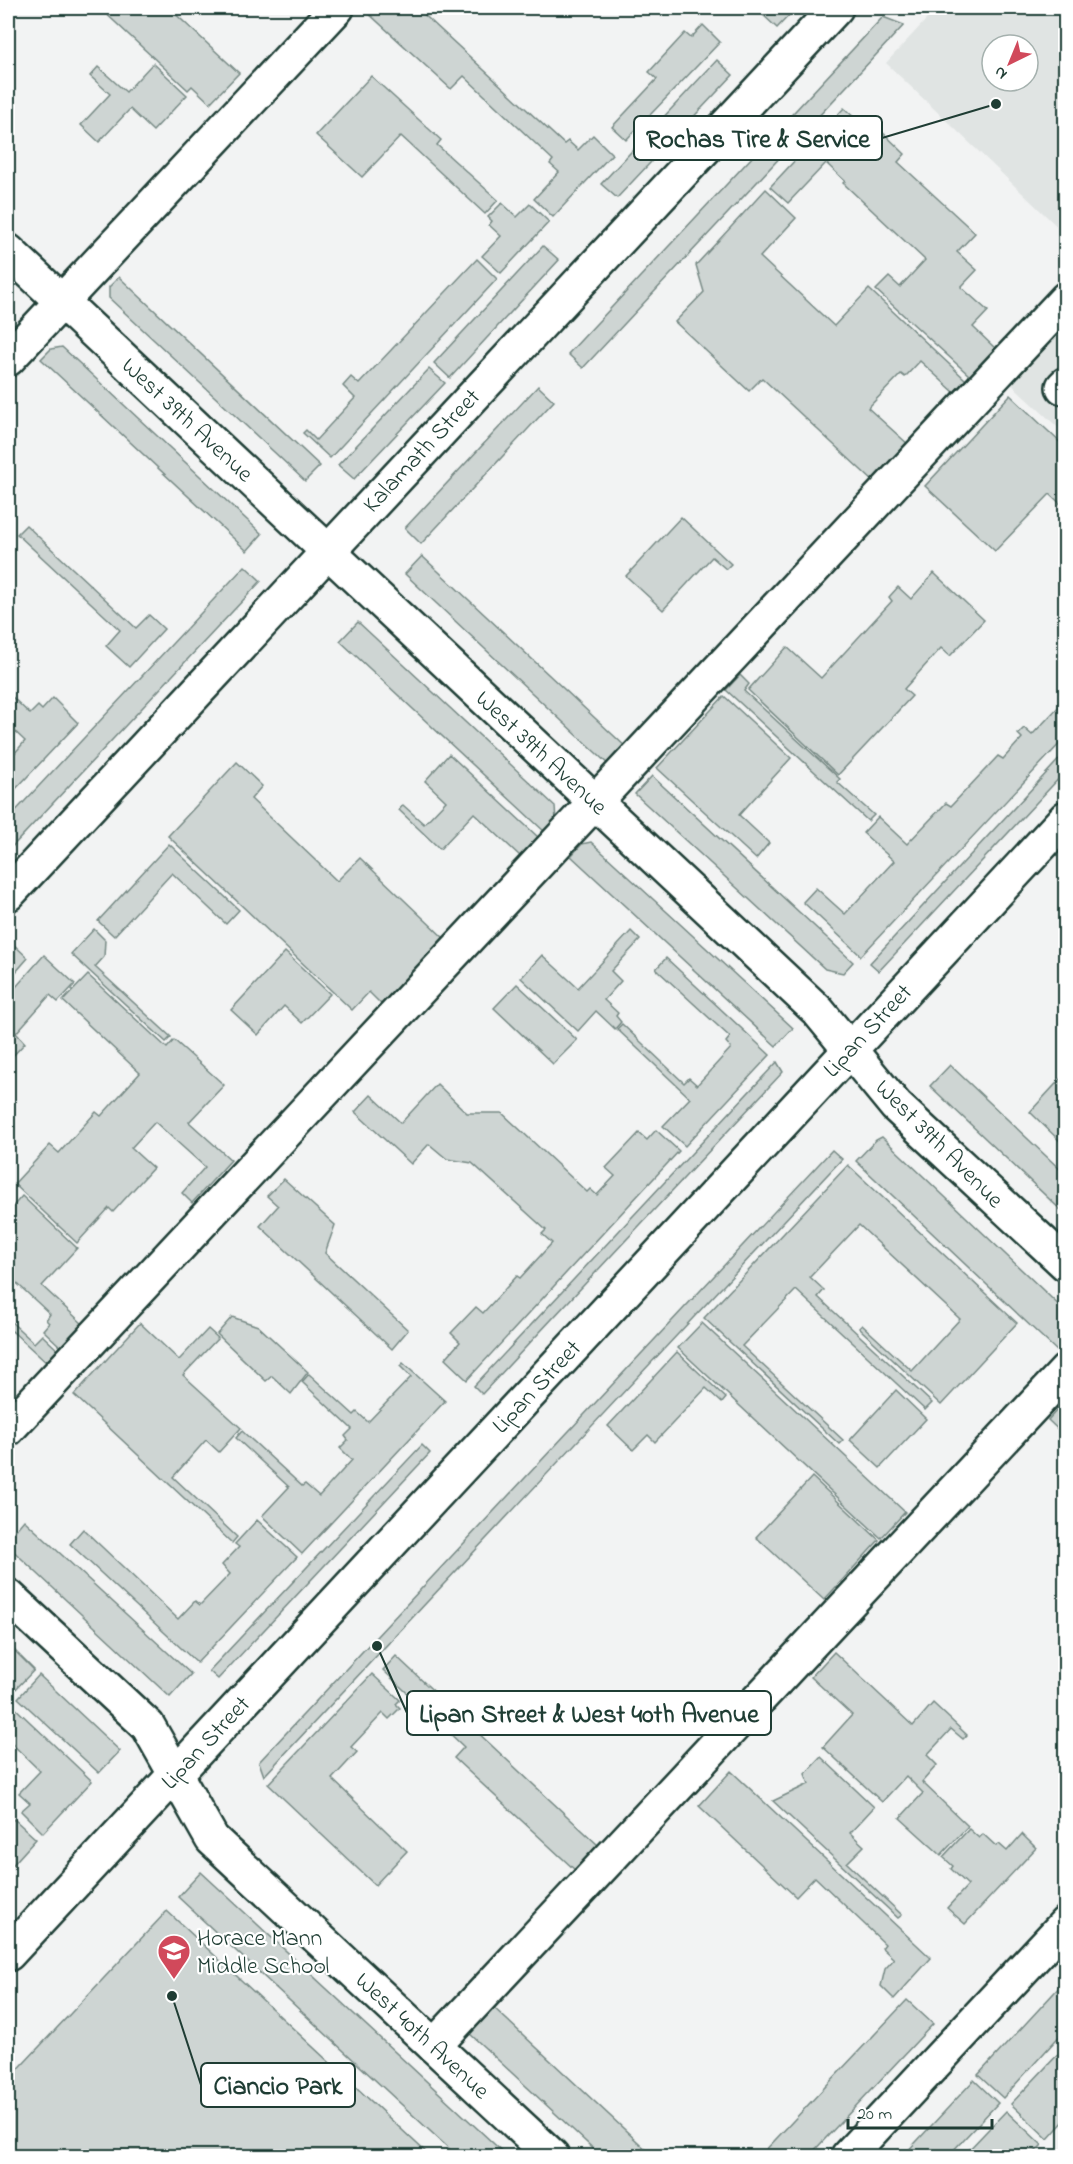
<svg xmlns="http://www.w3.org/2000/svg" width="1073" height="2164" viewBox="0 0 1073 2164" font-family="'Indie Flower',sans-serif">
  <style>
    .built { fill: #e0e4e3; fill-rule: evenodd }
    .green { fill: #ced5d3; stroke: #768984; stroke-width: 1.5 }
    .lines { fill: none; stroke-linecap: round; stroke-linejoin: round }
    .minor-casing { stroke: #1f3d34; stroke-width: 38 }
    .minor { stroke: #fff; stroke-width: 33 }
    .labels { text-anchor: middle; stroke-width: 4.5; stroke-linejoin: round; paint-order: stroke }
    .street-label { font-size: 24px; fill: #1f3d34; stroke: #fff }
    .poi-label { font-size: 24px; fill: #1f3d34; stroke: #fff; text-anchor: start }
    .leader { fill: none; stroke: #1f3d34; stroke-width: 2 }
    .callout-dot { fill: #1f3d34; stroke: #fff; stroke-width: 2 }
    .callout { fill: #fff; stroke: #1f3d34; stroke-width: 2 }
    .callout-label { font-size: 26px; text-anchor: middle; font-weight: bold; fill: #1f3d34 }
  </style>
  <rect width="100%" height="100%" fill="#f2f3f3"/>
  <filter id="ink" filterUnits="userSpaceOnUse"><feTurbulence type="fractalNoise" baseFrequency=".0167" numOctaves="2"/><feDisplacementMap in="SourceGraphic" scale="12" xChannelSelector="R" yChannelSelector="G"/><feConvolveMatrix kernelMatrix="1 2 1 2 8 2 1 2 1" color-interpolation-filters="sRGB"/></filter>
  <g filter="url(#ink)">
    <g class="built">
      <path d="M 937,8 L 1065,8 L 1065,234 L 886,63 ZM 992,45 L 1028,45 L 1028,81 L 992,81 Z"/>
      <path d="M 1065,321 L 1065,434 L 1009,382 Z"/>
    </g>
    <g class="green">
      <path d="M 100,8 L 169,8 L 239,73 L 210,103 L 192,86 L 188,90 Z"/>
      <path d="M 370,8 L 417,8 L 564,144 L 568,141 L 578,150 L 593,135 L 612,154 L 553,217 L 534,199 L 559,172 L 550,164 L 553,160 L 464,76 L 451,89 L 366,11 Z"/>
      <path d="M 766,8 L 796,8 L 777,28 L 761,13 Z"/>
      <path d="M 883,17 L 904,25 L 583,368 L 568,354 Z"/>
      <path d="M 703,25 L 720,42 L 626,140 L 612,127 L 657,79 L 649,72 L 685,33 L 691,38 Z"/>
      <path d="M 717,60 L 733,75 L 617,198 L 601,184 Z"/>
      <path d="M 153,63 L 187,95 L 153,131 L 130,109 L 99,142 L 81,125 L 110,94 L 90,76 L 98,67 L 126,92 Z"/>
      <path d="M 371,76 L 441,140 L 437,145 L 498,200 L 485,214 L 401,136 L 362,177 L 316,135 Z"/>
      <path d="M 844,108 L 870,132 L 876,126 L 905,154 L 898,162 L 975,233 L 957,252 L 977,270 L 961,287 L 988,311 L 973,327 L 996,349 L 970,376 L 876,290 L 889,277 L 900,287 L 925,260 L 843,183 L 845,181 L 826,163 L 788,203 L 770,187 Z"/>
      <path d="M 766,189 L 796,218 L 760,257 L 834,326 L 869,289 L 966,380 L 954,392 L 920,361 L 905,377 L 901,374 L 868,408 L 909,445 L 874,482 L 762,378 L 749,391 L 675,322 L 704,292 L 696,265 Z"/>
      <path d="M 502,203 L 517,217 L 530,204 L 549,222 L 501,273 L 482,256 L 501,236 L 489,225 L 492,221 L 488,217 Z"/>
      <path d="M 543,246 L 559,260 L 450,378 L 434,363 Z"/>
      <path d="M 477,259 L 497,279 L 330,458 L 303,433 L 306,430 L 316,440 L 355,398 L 343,386 L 351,377 L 359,384 Z"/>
      <path d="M 119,277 L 320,466 L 305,481 L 109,298 L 109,287 Z"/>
      <path d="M 62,347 L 262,534 L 247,551 L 41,359 L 51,349 Z"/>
      <path d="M 429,369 L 445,383 L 354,479 L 338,465 Z"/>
      <path d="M 538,386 L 554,401 L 421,544 L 405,528 Z"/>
      <path d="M 1010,395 L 1065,447 L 1065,508 L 1050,494 L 995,551 L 925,486 Z"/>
      <path d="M 681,517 L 731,564 L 726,569 L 712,557 L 663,610 L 626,576 Z"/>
      <path d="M 26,525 L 136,628 L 149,615 L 164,629 L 129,667 L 106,646 L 120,630 L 17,534 Z"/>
      <path d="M 422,556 L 628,749 L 611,767 L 405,574 Z"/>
      <path d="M 245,566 L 261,581 L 8,851 L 8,819 Z"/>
      <path d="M 934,573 L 984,620 L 950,656 L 941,648 L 904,689 L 912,696 L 838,775 L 748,690 L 787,647 L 821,678 L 892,601 L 889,597 L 898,587 L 911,599 Z"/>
      <path d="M 358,622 L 555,806 L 556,821 L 546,833 L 340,641 Z"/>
      <path d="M 740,675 L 749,684 L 744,691 L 840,779 L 837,782 L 874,815 L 868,821 L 726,690 Z"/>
      <path d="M 8,693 L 30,714 L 38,706 L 42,710 L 53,698 L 78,723 L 11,794 L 8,791 L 8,761 L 25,741 L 8,725 Z"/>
      <path d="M 724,696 L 791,758 L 739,815 L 769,843 L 756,859 L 657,768 Z"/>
      <path d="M 1065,700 L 1065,738 L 861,956 L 803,902 L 816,888 L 845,914 L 894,861 L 863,833 L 878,817 L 907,844 L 946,803 L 951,806 L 998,756 L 1003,759 L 1022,738 L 1018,734 L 1024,728 L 1032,735 Z"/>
      <path d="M 1065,753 L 1065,772 L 879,971 L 870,963 Z"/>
      <path d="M 449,754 L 538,837 L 520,856 L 474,813 L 440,849 L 399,810 L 403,805 L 424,824 L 446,801 L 425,781 Z"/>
      <path d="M 237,762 L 262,786 L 251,799 L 337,881 L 360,858 L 445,939 L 382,1005 L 369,992 L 352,1010 L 168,836 Z"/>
      <path d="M 652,776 L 853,962 L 843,973 L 825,969 L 635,794 Z"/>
      <path d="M 591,842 L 793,1028 L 776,1046 L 571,856 L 582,844 Z"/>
      <path d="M 169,844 L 239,910 L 226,924 L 172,873 L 114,936 L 98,921 Z"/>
      <path d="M 94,929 L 105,940 L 104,957 L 95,967 L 171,1037 L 166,1042 L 71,954 Z"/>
      <path d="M 631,931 L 640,940 L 611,971 L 621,981 L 604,1000 L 618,1013 L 616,1016 L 621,1022 L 615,1029 L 596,1011 L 578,1031 L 521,978 L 542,955 L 578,988 Z"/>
      <path d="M 12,943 L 28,958 L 8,981 L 8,949 Z"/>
      <path d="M 285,952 L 330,994 L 302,1023 L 284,1006 L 258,1035 L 231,1010 Z"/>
      <path d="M 44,955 L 75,984 L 58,1002 L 50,995 L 16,1033 L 25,1043 L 8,1061 L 8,996 Z"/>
      <path d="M 666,958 L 770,1055 L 685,1146 L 663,1126 L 690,1098 L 617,1029 L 622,1024 L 684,1083 L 689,1078 L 697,1085 L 731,1048 L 726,1042 L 730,1037 L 656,969 Z"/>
      <path d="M 88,975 L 167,1048 L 174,1040 L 224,1085 L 189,1122 L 231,1160 L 192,1203 L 182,1193 L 205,1167 L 155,1122 L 131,1148 L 153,1168 L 113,1212 L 109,1208 L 77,1243 L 14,1184 L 50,1145 L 59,1153 L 96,1112 L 101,1116 L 140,1073 L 63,1001 Z"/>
      <path d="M 517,984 L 577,1040 L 553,1064 L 494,1008 Z"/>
      <path d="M 777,1062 L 783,1072 L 482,1394 L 474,1386 Z"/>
      <path d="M 950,1065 L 1065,1174 L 1065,1214 L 930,1086 Z"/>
      <path d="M 1065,1074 L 1065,1146 L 1030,1112 Z"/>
      <path d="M 437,1084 L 467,1113 L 502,1113 L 587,1192 L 590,1189 L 597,1195 L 615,1176 L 606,1168 L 639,1133 L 647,1140 L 656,1130 L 679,1151 L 467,1380 L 445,1359 L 460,1342 L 451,1333 L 476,1307 L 483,1313 L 517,1276 L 520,1278 L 552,1243 L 542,1234 L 546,1230 L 472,1163 L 447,1159 L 429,1144 L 411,1164 L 355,1112 L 371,1095 L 401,1123 Z"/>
      <path d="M 882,1137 L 1065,1311 L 1065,1346 L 1059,1353 L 856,1161 L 876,1140 Z"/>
      <path d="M 832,1150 L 842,1159 L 264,1776 L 259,1762 Z"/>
      <path d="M 848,1165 L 1017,1323 L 941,1405 L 859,1328 L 862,1325 L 912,1371 L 960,1319 L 859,1225 L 810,1277 L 824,1290 L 818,1297 L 932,1403 L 925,1410 L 796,1290 L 742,1346 L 843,1440 L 839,1444 L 704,1318 Z"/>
      <path d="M 284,1179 L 335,1225 L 325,1253 L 408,1330 L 392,1349 L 260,1226 L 278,1206 L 267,1196 Z"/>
      <path d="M 22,1196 L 77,1248 L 42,1286 L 84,1325 L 62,1348 L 43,1330 L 49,1323 L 46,1320 L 50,1314 L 8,1275 L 8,1212 Z"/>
      <path d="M 232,1317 L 258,1326 L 308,1372 L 291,1394 L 272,1376 L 266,1381 L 217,1334 Z"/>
      <path d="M 8,1319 L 34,1343 L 42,1335 L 60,1352 L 48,1364 L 12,1331 L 8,1336 Z"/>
      <path d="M 140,1323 L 179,1360 L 208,1329 L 218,1338 L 183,1375 L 241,1428 L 219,1452 L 206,1440 L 173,1477 L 237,1537 L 232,1543 L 74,1395 Z"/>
      <path d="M 702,1323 L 905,1512 L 881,1538 L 678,1348 Z"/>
      <path d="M 677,1352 L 726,1398 L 722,1403 L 706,1388 L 655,1442 L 648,1435 L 633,1450 L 608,1426 Z"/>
      <path d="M 403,1363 L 445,1401 L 302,1554 L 262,1516 L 289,1487 L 236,1438 L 242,1431 L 302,1486 L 305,1484 L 319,1496 L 352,1460 L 340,1448 L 348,1440 L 345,1436 L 352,1429 L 302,1382 L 309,1374 L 354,1415 L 357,1412 L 368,1422 L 411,1377 L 400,1366 Z"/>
      <path d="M 896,1390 L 926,1419 L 880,1468 L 850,1440 Z"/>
      <path d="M 1065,1401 L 1065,1436 L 1048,1420 Z"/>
      <path d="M 422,1445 L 430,1453 L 218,1679 L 209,1671 Z"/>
      <path d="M 812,1477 L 879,1540 L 824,1600 L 756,1537 Z"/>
      <path d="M 24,1520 L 191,1674 L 170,1697 L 8,1546 L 8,1539 Z"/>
      <path d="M 257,1520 L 297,1557 L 197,1663 L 70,1544 L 83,1529 L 178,1619 L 195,1601 L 200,1605 L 230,1574 L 222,1565 L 239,1547 L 235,1544 Z"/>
      <path d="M 8,1644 L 34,1670 L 12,1693 L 8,1689 Z"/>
      <path d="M 834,1652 L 913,1726 L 933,1703 L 967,1735 L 963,1739 L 951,1729 L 927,1755 L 937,1765 L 922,1782 L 968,1826 L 941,1855 L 900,1818 L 923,1793 L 906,1776 L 882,1802 L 823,1747 L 852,1715 L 811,1677 Z"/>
      <path d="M 396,1656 L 598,1845 L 575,1870 L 454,1758 L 464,1747 L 383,1670 Z"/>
      <path d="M 372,1674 L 400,1700 L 396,1704 L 400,1708 L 389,1719 L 383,1713 L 351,1747 L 357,1752 L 332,1779 L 407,1851 L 375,1885 L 268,1784 Z"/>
      <path d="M 39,1675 L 120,1751 L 99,1773 L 18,1698 Z"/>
      <path d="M 11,1704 L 92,1781 L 43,1833 L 21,1811 L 30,1803 L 19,1793 L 40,1771 L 8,1740 L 8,1708 Z"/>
      <path d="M 821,1757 L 874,1807 L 850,1833 L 864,1846 L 847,1863 L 902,1915 L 898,1918 L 773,1801 L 809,1784 L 805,1774 Z"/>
      <path d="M 731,1771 L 931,1958 L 894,1999 L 881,1986 L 885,1969 L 894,1959 L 882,1948 L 885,1944 L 815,1877 L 796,1897 L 699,1806 Z"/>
      <path d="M 14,1819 L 36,1839 L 8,1870 L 8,1823 L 9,1824 Z"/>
      <path d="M 969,1829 L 979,1838 L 983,1834 L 996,1846 L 999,1844 L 1007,1851 L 1022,1834 L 1036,1848 L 965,1924 L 947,1908 L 968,1885 L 951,1869 L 953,1866 L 943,1857 Z"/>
      <path d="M 201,1872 L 507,2156 L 457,2156 L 178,1897 Z"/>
      <path d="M 167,1911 L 430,2156 L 8,2156 L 8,2080 Z"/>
      <path d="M 1065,1981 L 1065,2030 L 1003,2098 L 978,2075 Z"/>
      <path d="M 907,2000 L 933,2024 L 809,2156 L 760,2156 Z"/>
      <path d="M 493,2007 L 653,2156 L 601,2156 L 469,2033 Z"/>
      <path d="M 1065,2047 L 1065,2120 L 1048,2139 L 1011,2104 Z"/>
      <path d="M 974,2080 L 998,2103 L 948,2156 L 903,2156 Z"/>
      <path d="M 1006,2111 L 1042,2145 L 1031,2156 L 963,2156 Z"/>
    </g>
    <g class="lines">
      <defs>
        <g id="minor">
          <path d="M 8,251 L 818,1011 L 896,1106 L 1066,1264"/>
          <path d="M 8,359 L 337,8"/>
          <path d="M 1063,387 L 1066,384"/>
          <path d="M 8,894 L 836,8"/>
          <path d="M 8,1429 L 1066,299"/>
          <path d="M 8,1596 L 148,1726 L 212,1839 L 552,2156"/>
          <path d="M 8,1954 L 1066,818"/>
          <path d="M 434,2046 L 1066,1371"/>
          <path d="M 848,2156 L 1066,1923"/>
        </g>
      </defs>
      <use href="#minor" class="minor-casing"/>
      <use href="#minor" class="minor"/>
    </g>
  </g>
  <defs>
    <symbol id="school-pin" viewBox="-11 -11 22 30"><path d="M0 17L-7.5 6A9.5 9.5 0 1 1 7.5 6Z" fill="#d1495b" stroke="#fff"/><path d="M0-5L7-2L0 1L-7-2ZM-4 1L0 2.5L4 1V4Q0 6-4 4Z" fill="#fff"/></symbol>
  </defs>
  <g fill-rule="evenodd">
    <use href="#school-pin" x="155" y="1932" width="38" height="52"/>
  </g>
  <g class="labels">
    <g class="street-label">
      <text transform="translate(188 419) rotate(43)" y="8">West 39th Avenue</text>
      <text transform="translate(421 450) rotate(-47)" y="8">Kalamath Street</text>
      <text transform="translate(542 752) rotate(43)" y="8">West 39th Avenue</text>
      <text transform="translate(867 1030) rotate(-47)" y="8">Lipan Street</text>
      <text transform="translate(940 1143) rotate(45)" y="8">West 39th Avenue</text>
      <text transform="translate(536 1386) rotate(-47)" y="8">Lipan Street</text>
      <text transform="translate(205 1742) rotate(-47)" y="8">Lipan Street</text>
      <text transform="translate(423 2035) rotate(43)" y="8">West 40th Avenue</text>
    </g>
    <g class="poi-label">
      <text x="197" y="1945">Horace Mann<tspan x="197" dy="28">Middle School</tspan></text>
    </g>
  </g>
  <path class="leader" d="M996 104L882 138M377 1646L407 1713M172 1996L201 2085"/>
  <g class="callout-dot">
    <circle cx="996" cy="104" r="6"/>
    <circle cx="377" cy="1646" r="6"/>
    <circle cx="172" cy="1996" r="6"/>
  </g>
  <g class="callout">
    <rect x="634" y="116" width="248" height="44" rx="6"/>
    <rect x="407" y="1691" width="364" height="44" rx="6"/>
    <rect x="201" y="2063" width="154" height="44" rx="6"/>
  </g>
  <g class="callout-label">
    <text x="758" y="147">Rochas Tire &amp; Service</text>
    <text x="589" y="1722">Lipan Street &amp; West 40th Avenue</text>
    <text x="278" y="2094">Ciancio Park</text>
  </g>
  <rect width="1073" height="2164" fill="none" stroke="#fff" stroke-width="30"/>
  <rect x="15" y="15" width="1043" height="2134" fill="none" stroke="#1f3d34" stroke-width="2" filter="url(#ink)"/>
  <g transform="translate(1010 63) rotate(223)"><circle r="28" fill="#ffffff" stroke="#a5b1ae" stroke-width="1.5"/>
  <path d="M0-4.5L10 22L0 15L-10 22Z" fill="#d1495b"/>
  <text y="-9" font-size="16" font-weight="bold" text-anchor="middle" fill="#1f3d34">N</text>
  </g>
  <path d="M848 2119v9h144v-9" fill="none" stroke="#1f3d34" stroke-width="3"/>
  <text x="857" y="2119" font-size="18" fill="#1f3d34" stroke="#ffffff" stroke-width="4.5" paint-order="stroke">20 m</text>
</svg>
